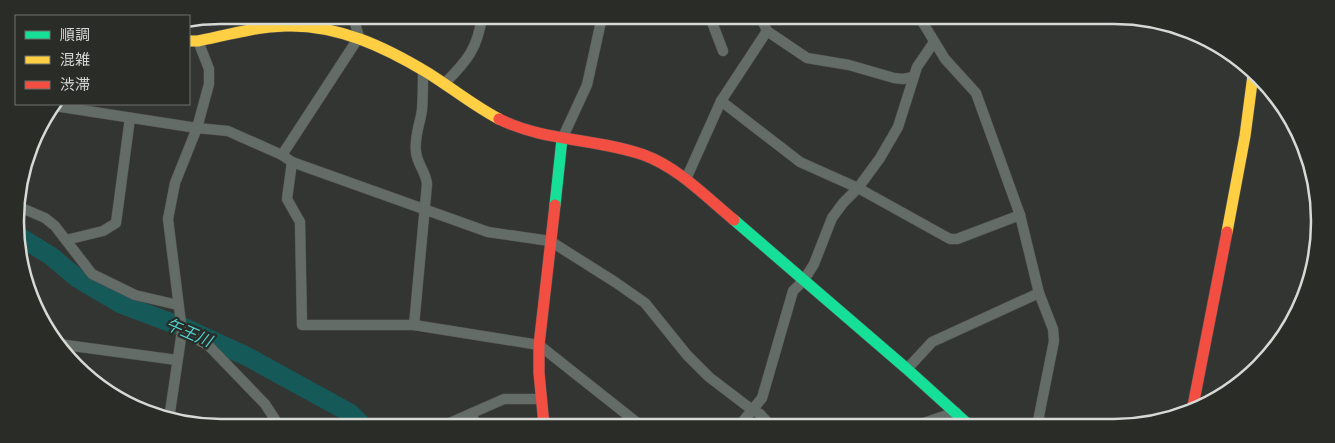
<svg xmlns="http://www.w3.org/2000/svg" width="1335" height="443" viewBox="0 0 1335 443" font-family="Spectral,'Noto Sans JP',serif">
  <style>
    .lines { fill: none; stroke-linecap: round; stroke-linejoin: round }
    .river { stroke: #155958; stroke-width: 19 }
    .street-casing { stroke: #515250; stroke-width: 11 }
    .fast-casing { stroke: #515250; stroke-width: 12 }
    .slow-casing { stroke: #515250; stroke-width: 12 }
    .jam-casing { stroke: #515250; stroke-width: 12 }
    .street { stroke: #646c68; stroke-width: 10 }
    .fast { stroke: #16e098; stroke-width: 11 }
    .slow { stroke: #ffcf43; stroke-width: 11 }
    .jam { stroke: #f24e42; stroke-width: 11 }
    .labels { text-anchor: middle; stroke-width: 4.5; stroke-linejoin: round; paint-order: stroke }
    .water-label { font-size: 16px; font-style: italic; fill: #4dd5d3; stroke: #292c27 }
    .rim { fill: none; stroke: #d7d9d6; stroke-width: 2.5 }
  </style>
  <rect width="100%" height="100%" fill="#333532"/>
  <g class="lines">
    <path class="river" d="M 20,237 L 51,256 L 77,278 L 121,304 L 185,328 L 248,357 L 350,413 L 361,424"/>
    <defs>
      <g id="street">
        <path d="M 566,16 C 575,20 583,20 593,17"/>
        <path d="M 710,17 L 723,51"/>
        <path d="M 920,18 L 945,59 L 976,93 L 1020,215 L 1039,293 L 1053,329 L 1054,341 L 1037,426"/>
        <path d="M 767,31 L 807,58 L 849,65 L 894,78 L 903,79 L 913,77"/>
        <path d="M 445,83 C 467,61 478,48 482,16"/>
        <path d="M 721,101 L 800,162 L 858,188 L 950,239 L 957,239 L 1020,215"/>
        <path d="M 55,106 L 197,128 L 228,131 L 282,155 L 292,162 L 488,232 L 550,241 L 615,282 L 645,303 L 687,355 L 709,377 L 747,406 L 760,414 L 770,425"/>
        <path d="M 562,139 L 587,85 L 602,17"/>
        <path d="M 282,155 L 359,37 L 353,16"/>
        <path d="M 292,162 L 287,199 L 300,222 L 302,325 L 414,325 L 539,345 L 640,425"/>
        <path d="M 686,179 L 721,101 L 767,31 L 761,17"/>
        <path d="M 17,206 L 45,218 L 55,226 L 92,274 L 135,295 L 178,305"/>
        <path d="M 66,240 L 103,231 L 116,223 L 130,118"/>
        <path d="M 414,325 L 427,184 C 426,172 417,164 416,152 C 414,137 420,124 422,110 C 423,97 423,84 423,71"/>
        <path d="M 182,331 L 209,346 L 265,404 L 278,424"/>
        <path d="M 58,344 L 177,360"/>
        <path d="M 907,369 L 932,342 L 1039,293"/>
        <path d="M 472,413 L 475,425"/>
        <path d="M 169,419 L 182,331 L 168,219 L 175,183 L 197,128 L 209,84 L 209,69 L 198,41"/>
        <path d="M 445,425 L 504,399 L 540,399"/>
        <path d="M 740,425 L 762,398 L 793,291 L 804,280 L 814,264 L 832,218 L 843,203 L 858,188 L 880,158 L 898,127 L 917,67 L 934,42"/>
        <path d="M 915,426 L 956,412"/>
      </g>
      <g id="fast">
        <path d="M 555,205 L 562,139"/>
        <path d="M 734,220 L 907,369 L 970,426"/>
      </g>
      <g id="slow">
        <path d="M 189,41 L 198,41 C 227,35 255,27 285,26 C 337,24 385,47 428,73 C 452,88 474,106 499,119"/>
        <path d="M 1227,232 L 1245,136 L 1253,75"/>
      </g>
      <g id="jam">
        <path d="M 499,119 C 545,142 597,138 644,155 C 679,168 706,197 734,220"/>
        <path d="M 1192,411 L 1227,232"/>
        <path d="M 544,425 L 539,373 L 539,345 L 555,205"/>
      </g>
    </defs>
    <use href="#street" class="street-casing"/>
    <use href="#fast" class="fast-casing"/>
    <use href="#slow" class="slow-casing"/>
    <use href="#jam" class="jam-casing"/>
    <use href="#street" class="street"/>
    <use href="#fast" class="fast"/>
    <use href="#slow" class="slow"/>
    <use href="#jam" class="jam"/>
  </g>
  <g class="labels">
    <g class="water-label">
      <text transform="translate(189 332) rotate(23)" y="6">午王川</text>
    </g>
  </g>
  <path d="M0 0H1335V443H0ZM221 24H1114A197 197 0 0 1 1311 221V222A197 197 0 0 1 1114 419H221A197 197 0 0 1 24 222V221A197 197 0 0 1 221 24Z" fill="#292c27" fill-rule="evenodd"/>
  <path class="rim" d="M221 24H1114A197 197 0 0 1 1311 221V222A197 197 0 0 1 1114 419H221A197 197 0 0 1 24 222V221A197 197 0 0 1 221 24Z"/>
  <rect x="15" y="15" width="175" height="90" fill="#292c27" stroke="#6f716d"/>
  <rect x="25" y="31" width="25" height="8" fill="#16e098" stroke="#6f716d"/>
  <text x="60" y="40" font-size="15" fill="#d7d9d6">順調</text>
  <rect x="25" y="56" width="25" height="8" fill="#ffcf43" stroke="#6f716d"/>
  <text x="60" y="65" font-size="15" fill="#d7d9d6">混雑</text>
  <rect x="25" y="81" width="25" height="8" fill="#f24e42" stroke="#6f716d"/>
  <text x="60" y="90" font-size="15" fill="#d7d9d6">渋滞</text>
</svg>
